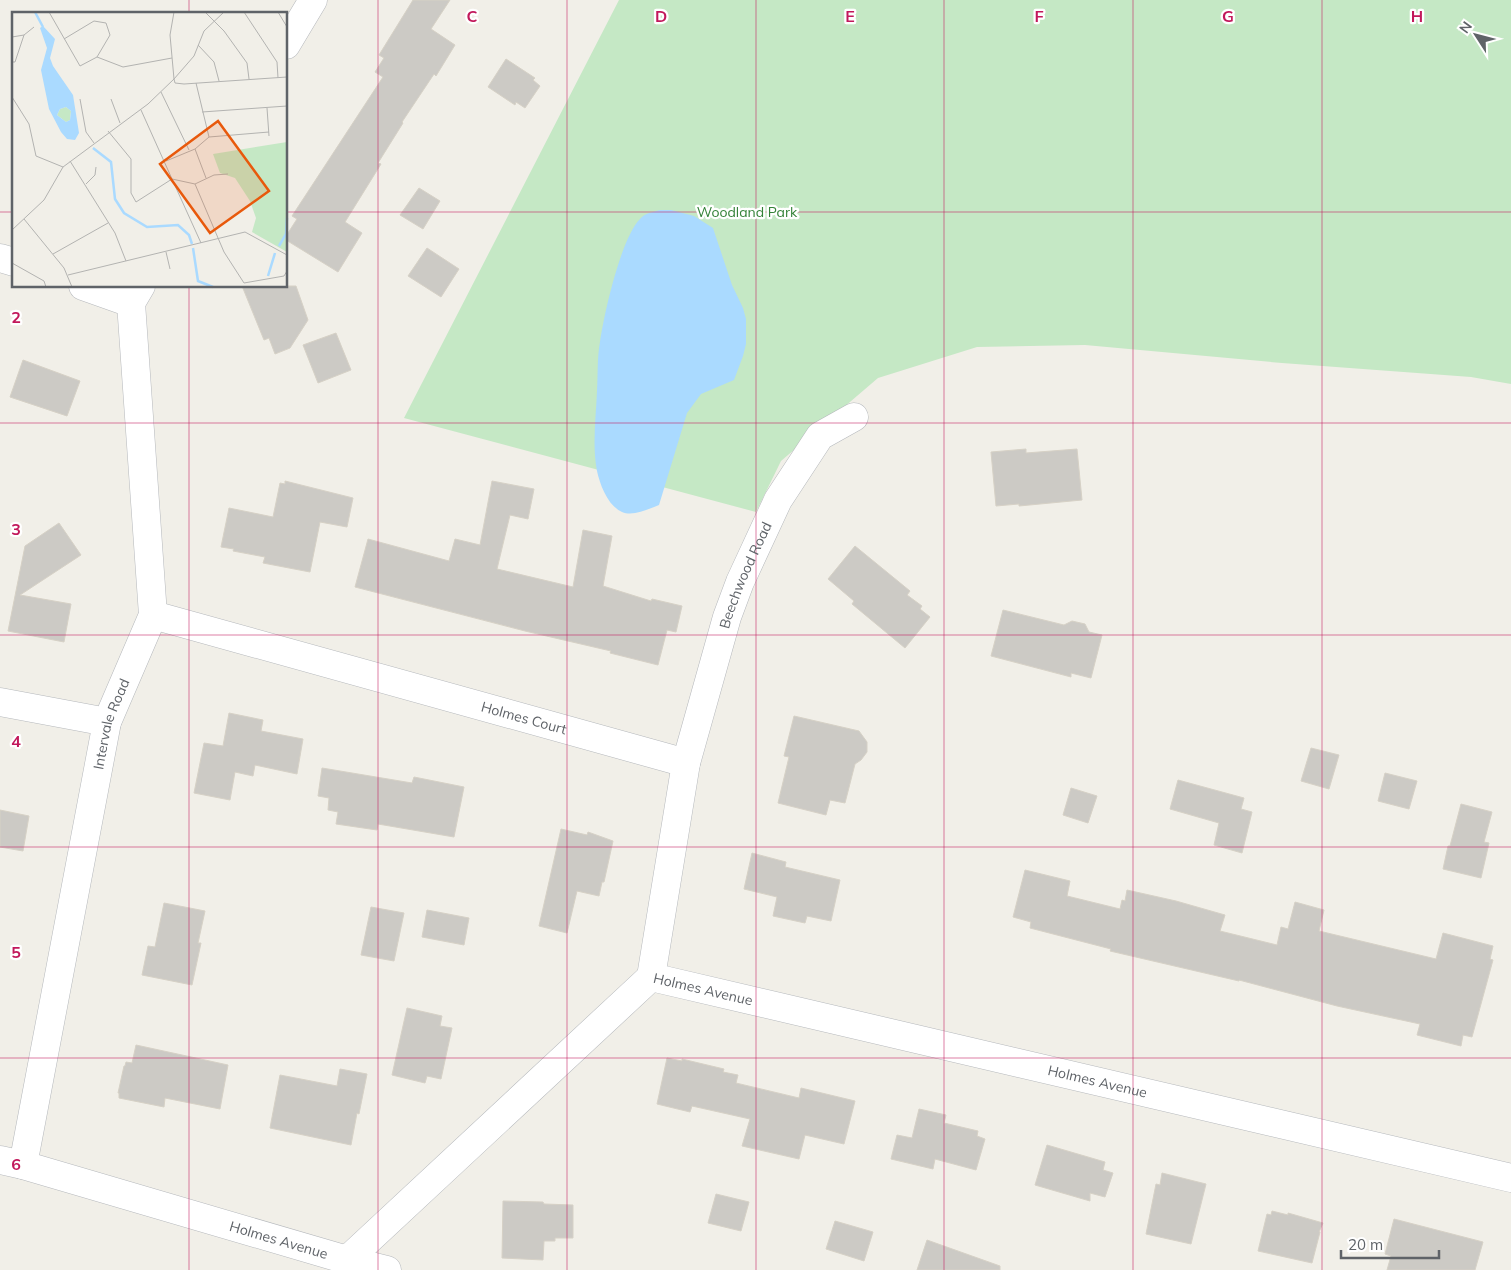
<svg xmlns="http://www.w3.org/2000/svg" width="1511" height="1270" viewBox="0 0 1511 1270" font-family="Mulish,sans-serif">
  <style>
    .green { fill: #c5e8c5 }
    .water { fill: #aadaff }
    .building { fill: #cccac5; stroke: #d6d1c6 }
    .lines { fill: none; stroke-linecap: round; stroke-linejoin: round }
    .minor-casing { stroke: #b5b8bc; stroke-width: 29 }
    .minor { stroke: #fff; stroke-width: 28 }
    .grid { fill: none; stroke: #c2185b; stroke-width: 1; stroke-opacity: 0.55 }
    .labels { text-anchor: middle; stroke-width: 4.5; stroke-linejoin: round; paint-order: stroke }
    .park-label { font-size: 14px; fill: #348238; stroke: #fff }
    .street-label { font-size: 14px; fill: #5f6368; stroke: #fff }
    .inset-river { fill: none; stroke: #aadaff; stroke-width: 2.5 }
    .inset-road { fill: none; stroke: #b3b3b1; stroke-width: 1 }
    .view { fill: #e8590c; fill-opacity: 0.15; stroke: #e8590c; stroke-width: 2.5 }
    .inset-edge { fill: none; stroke: #5f6368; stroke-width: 2.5 }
    .grid-label { font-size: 16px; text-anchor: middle; font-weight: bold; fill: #c2185b; stroke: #fff; stroke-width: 4.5; stroke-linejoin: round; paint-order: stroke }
  </style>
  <rect width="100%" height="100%" fill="#f1efe8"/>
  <path class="green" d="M 619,0 L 1511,0 L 1511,384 L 1471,377 L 1282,363 L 1085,345 L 977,347 L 878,378 L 781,461 L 756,512 L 404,418 Z"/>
  <path class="water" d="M 660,210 L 671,210 L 694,216 L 713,228 L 732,285 L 743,308 L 746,319 L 746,344 L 743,356 L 734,380 L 701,394 L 687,413 L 659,505 C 648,509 633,517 622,512 C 608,506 600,485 597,471 C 592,445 596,417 597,391 C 598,375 597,358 600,342 C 604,314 621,238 640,219 C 645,213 653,212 660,210 Z"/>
  <g class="building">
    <path d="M 413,0 L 450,0 L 431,29 L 455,45 L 436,76 L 434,74 L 402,122 L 403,123 L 378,163 L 381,164 L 345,222 L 362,233 L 338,272 L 286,240 L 286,236 L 297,219 L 292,216 L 383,77 L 375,72 L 384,58 L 379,55 Z"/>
    <path d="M 506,59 L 535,78 L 533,80 L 540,86 L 525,108 L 516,102 L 515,105 L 488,87 Z"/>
    <path d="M 419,188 L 440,201 L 423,229 L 400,215 Z"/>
    <path d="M 427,248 L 459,269 L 441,297 L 408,276 Z"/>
    <path d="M 242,286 L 296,286 L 308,320 L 290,348 L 275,354 L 269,338 L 264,340 Z"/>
    <path d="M 336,333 L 351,370 L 318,383 L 303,345 Z"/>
    <path d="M 23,360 L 80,381 L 67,416 L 10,397 Z"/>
    <path d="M 1026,449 L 1026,453 L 1077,449 L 1082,500 L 1019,506 L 1019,504 L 996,506 L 991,452 Z"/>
    <path d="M 285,481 L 353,498 L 347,527 L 320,522 L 310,572 L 263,563 L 265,557 L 233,551 L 234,549 L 221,547 L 229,508 L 273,517 L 280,483 L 285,484 Z"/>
    <path d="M 492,481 L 534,489 L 528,519 L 510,515 L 497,569 L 573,587 L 583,530 L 612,536 L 603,586 L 651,601 L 652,599 L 682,606 L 676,632 L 667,630 L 658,665 L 610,653 L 611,651 L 525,631 L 355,587 L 368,539 L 449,561 L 455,539 L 480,545 Z"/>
    <path d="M 59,523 L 81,555 L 20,595 L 71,604 L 64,642 L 8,631 L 25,546 Z"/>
    <path d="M 855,546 L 910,591 L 907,595 L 922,606 L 920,609 L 930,617 L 905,648 L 852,604 L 854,601 L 828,579 Z"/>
    <path d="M 1003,610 L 1064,625 L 1072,621 L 1085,624 L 1089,632 L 1102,635 L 1091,678 L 1071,673 L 1071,677 L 991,656 Z"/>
    <path d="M 229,713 L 263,720 L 261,731 L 303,739 L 297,774 L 255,765 L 253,776 L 235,772 L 230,800 L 194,793 L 204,743 L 223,746 Z"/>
    <path d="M 794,716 L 859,731 L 867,742 L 867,752 L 861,760 L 855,764 L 845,803 L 830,800 L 826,815 L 778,803 L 789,757 L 784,756 Z"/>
    <path d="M 1311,748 L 1339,755 L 1329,789 L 1301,781 Z"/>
    <path d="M 322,768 L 412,783 L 414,777 L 464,787 L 454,837 L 378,824 L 377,830 L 336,824 L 338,812 L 328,810 L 329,798 L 318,796 Z"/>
    <path d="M 1385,773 L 1417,781 L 1409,809 L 1378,801 Z"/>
    <path d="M 1178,780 L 1244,798 L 1241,809 L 1252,812 L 1242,853 L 1214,845 L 1219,823 L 1170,809 Z"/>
    <path d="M 1071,788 L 1097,796 L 1088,823 L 1063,815 Z"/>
    <path d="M 1461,804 L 1492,812 L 1484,842 L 1489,843 L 1481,878 L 1443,869 L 1448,846 L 1450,846 Z"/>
    <path d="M 0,810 L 29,816 L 23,851 L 0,847 Z"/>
    <path d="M 561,829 L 587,835 L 588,832 L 613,841 L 604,882 L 602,882 L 599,896 L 577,891 L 567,933 L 539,926 Z"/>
    <path d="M 752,853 L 786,862 L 785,867 L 840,880 L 831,921 L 807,916 L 805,923 L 773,916 L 777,897 L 744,889 Z"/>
    <path d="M 1025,870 L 1070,881 L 1067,896 L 1120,909 L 1122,900 L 1125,901 L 1127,890 L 1176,901 L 1225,915 L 1220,931 L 1277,945 L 1281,927 L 1288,929 L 1295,902 L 1324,910 L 1319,931 L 1436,959 L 1443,933 L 1493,946 L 1490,959 L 1493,960 L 1472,1037 L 1463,1035 L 1461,1046 L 1417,1035 L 1420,1024 L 1337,1006 L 1239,980 L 1239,981 L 1110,951 L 1111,949 L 1030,928 L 1031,922 L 1013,917 Z"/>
    <path d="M 164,903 L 205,911 L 198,943 L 201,943 L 192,985 L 142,975 L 148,946 L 155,947 Z"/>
    <path d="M 371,907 L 404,913 L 394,961 L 361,955 Z"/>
    <path d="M 427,910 L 469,918 L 464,945 L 422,937 Z"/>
    <path d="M 407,1008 L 442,1016 L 440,1026 L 452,1028 L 441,1079 L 427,1076 L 425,1083 L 392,1075 Z"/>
    <path d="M 136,1045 L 228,1065 L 220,1109 L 165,1098 L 164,1107 L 119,1098 L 119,1093 L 118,1093 L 124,1066 L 125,1066 L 126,1062 L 132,1063 Z"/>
    <path d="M 667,1058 L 682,1061 L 682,1059 L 724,1069 L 723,1072 L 738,1075 L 736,1083 L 799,1098 L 801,1088 L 855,1101 L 844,1144 L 805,1135 L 799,1159 L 742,1146 L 750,1119 L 692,1106 L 690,1112 L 657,1104 Z"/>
    <path d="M 340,1069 L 367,1074 L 359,1114 L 357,1113 L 351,1145 L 270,1128 L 280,1075 L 337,1086 Z"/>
    <path d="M 919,1109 L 946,1115 L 944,1123 L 978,1131 L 977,1136 L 985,1139 L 976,1170 L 935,1159 L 933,1169 L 891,1159 L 897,1135 L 912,1138 Z"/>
    <path d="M 1047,1145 L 1105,1162 L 1103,1170 L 1113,1173 L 1105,1197 L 1090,1193 L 1090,1201 L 1035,1185 Z"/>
    <path d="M 1162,1173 L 1206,1184 L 1191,1244 L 1146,1234 L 1156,1184 L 1160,1185 Z"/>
    <path d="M 716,1194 L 749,1202 L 741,1231 L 708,1223 Z"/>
    <path d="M 503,1201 L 543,1202 L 544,1204 L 573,1205 L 573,1238 L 555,1238 L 555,1241 L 544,1241 L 543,1260 L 502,1258 Z"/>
    <path d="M 1272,1211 L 1288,1215 L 1288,1213 L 1323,1223 L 1319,1232 L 1320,1232 L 1312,1263 L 1258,1251 L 1267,1214 L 1271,1215 Z"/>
    <path d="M 1394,1219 L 1483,1242 L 1475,1270 L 1387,1270 L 1391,1256 L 1385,1254 Z"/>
    <path d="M 835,1221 L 873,1232 L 864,1261 L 826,1249 Z"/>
    <path d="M 927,1240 L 1000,1266 L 1000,1270 L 917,1270 Z"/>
  </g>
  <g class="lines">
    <defs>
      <g id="minor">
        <path d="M 286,45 L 313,0"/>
        <path d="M 0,258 L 14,262"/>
        <path d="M 83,286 L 131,303"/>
        <path id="s1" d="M 153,615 L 686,763"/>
        <path d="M 0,702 L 107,722"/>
        <path id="s2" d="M 651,977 L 686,763 L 727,617 L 740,582 L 778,500 L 820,436 L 854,417"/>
        <path id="s3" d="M 0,1160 L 23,1165 L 347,1260 L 651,977 L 1511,1178"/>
        <path id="s4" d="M 23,1165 L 107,722 L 153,615 L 131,303 L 141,286"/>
        <path d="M 347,1270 L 347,1260 L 387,1270"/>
      </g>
    </defs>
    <use href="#minor" class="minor-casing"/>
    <use href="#minor" class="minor"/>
  </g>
  <path class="grid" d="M 189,0 L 189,14M 378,0 L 378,1270M 567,0 L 567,1270M 756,0 L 756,1270M 944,0 L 944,1270M 1133,0 L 1133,1270M 1322,0 L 1322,1270M 0,212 L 14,212M 286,212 L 1511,212M 189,286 L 189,1270M 0,423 L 1511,423M 0,635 L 1511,635M 0,847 L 1511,847M 0,1058 L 1511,1058"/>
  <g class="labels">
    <g class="park-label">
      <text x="747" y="217">Woodland Park</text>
    </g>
    <g class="street-label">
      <text dy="5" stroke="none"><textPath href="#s2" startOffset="414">Beechwood Road</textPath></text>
      <text dy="5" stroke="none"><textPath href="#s1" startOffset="385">Holmes Court</textPath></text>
      <text dy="5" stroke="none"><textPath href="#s4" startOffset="450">Intervale Road</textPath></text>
      <text dy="5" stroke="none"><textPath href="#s3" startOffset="830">Holmes Avenue</textPath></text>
      <text dy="5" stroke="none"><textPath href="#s3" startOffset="1235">Holmes Avenue</textPath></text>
      <text dy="5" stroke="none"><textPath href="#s3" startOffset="290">Holmes Avenue</textPath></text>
    </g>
  </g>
  <g transform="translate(12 12)">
    <rect width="275" height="275" fill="#f1efe8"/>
    <path d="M 54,95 L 59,99 L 58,108 L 54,110 L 45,103 L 48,97 ZM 275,130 L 275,240 L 240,220 L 244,206 L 238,189 L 223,166 L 208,161 L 201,142 Z" fill="#c5e8c5"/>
    <path d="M 31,14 L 43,27 L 38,46 L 41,54 L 61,83 L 67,121 L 63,128 L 55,127 L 49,120 L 37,97 L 29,58 L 35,36 L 28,16 ZM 54,95 L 59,99 L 58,108 L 54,110 L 45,103 L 48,97 Z" fill="#aadaff" fill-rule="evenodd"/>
    <path class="inset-river" d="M 23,0 L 31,15M 81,136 L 99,150 L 103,187 L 112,201 L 135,215 L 166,213 L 177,223 L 180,232M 267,234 L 274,222 L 275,206M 181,236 L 186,269 L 201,275M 256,264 L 263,241"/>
    <path class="inset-road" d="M 37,0 L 68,54 L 85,45 L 111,55 L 160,46M 193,0 L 212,19 L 235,51 L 237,67M 232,0 L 265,50 L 266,66M 266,0 L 275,15M 0,25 L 12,23 L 22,15M 52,27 L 82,9 L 94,11 L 98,23 L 85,45M 186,33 L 202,50 L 207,69M 0,50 L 3,50 L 12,23M 162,67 L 163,71 L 172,72 L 275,65M 162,67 L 182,44 L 192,19 L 212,0M 184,71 L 197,125M 149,80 L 177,138M 0,85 L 17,112 L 24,144 L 51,155M 68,87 L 74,120 L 82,131M 99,87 L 108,111M 255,96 L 257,124M 129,98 L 160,167 L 183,172 L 212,240 L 232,271 L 272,264 L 275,259M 190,100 L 275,94M 96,119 L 119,147 L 119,181 L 124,190 L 160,167 L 189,231M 183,137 L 194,166M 58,149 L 103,221 L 114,249M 154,149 L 183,137 L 197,125 L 257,120M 74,172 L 83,163 L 84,155M 183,172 L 202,163 L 216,162M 12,207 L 52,256 L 60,275M 0,218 L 32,188 L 51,155 L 136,92 L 162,67 L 158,23 L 162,0M 154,240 L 158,257M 41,242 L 96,211M 0,251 L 32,269 L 34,275M 56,263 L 233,220 L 275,243"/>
    <path class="view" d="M 206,109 L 257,179 L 198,221 L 148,152 Z"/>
    <rect width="275" height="275" class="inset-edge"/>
  </g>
  <g class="grid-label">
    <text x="472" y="22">C</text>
    <text x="661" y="22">D</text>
    <text x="850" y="22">E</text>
    <text x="1039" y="22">F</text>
    <text x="1228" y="22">G</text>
    <text x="1417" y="22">H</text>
    <text x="16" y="323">2</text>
    <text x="16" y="535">3</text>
    <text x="16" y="747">4</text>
    <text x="16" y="958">5</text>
    <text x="16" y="1170">6</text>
  </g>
  <g transform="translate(1476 35) rotate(306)" stroke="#ffffff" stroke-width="4" paint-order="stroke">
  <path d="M0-4L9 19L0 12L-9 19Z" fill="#5f6368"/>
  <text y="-8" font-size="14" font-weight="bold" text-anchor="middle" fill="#5f6368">N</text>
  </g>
  <path d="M1341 1250v8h98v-8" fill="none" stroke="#5f6368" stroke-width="2.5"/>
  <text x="1348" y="1250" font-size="15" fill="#5f6368" stroke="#ffffff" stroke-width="4" paint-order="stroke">20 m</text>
</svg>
